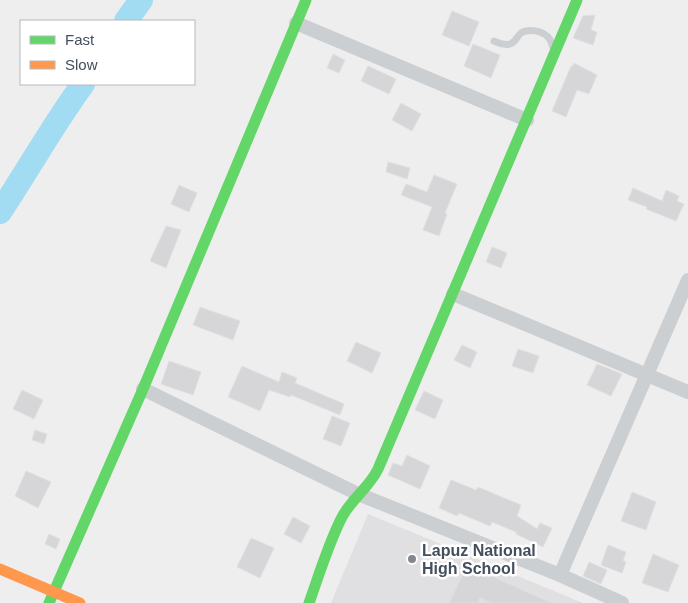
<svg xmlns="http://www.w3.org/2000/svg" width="688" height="603" viewBox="0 0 688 603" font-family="Arial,sans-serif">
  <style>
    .education { fill: #e0dfe1 }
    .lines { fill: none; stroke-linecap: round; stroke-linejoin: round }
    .river { stroke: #a1dcf3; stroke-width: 24 }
    .building { fill: #d6d6d9; stroke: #e0e0e1 }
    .lane { stroke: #cccfd2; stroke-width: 7 }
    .street { stroke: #cccfd2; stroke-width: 14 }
    .fast { stroke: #63d668; stroke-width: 11 }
    .slow { stroke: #ff974d; stroke-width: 11 }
    .poi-dot { fill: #808790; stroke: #fff; stroke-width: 2 }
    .labels { text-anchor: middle; stroke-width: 5; stroke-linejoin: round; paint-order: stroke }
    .poi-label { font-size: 16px; font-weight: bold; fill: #444f5d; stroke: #fff; text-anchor: start }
  </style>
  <rect width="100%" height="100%" fill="#efeeee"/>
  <path class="education" d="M 368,514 L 583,603 L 331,603 Z"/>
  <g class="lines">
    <g class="river">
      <path d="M 126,21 L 141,0"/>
      <path d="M 0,212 C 28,170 53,125 83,84"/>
    </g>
  </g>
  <g class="building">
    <path d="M 452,11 L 479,22 L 469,46 L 442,35 Z"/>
    <path d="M 595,15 L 591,30 L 597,32 L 593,45 L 573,38 L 583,16 Z"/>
    <path d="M 473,44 L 500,55 L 491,78 L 464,66 Z"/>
    <path d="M 333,54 L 345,60 L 339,73 L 327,68 Z"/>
    <path d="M 574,63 L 597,75 L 589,94 L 577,90 L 566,117 L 552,111 L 571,66 L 573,66 Z"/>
    <path d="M 368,66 L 396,79 L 389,94 L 361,81 Z"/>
    <path d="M 401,103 L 421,114 L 412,131 L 392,120 Z"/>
    <path d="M 388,162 L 410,168 L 407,179 L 386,172 Z"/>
    <path d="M 434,175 L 457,184 L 445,213 L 447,214 L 439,236 L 423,230 L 432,207 L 401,195 L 406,184 L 427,192 Z"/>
    <path d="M 179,185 L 197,193 L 189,212 L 171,204 Z"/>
    <path d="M 633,188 L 662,201 L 666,190 L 679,196 L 677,201 L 684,204 L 676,221 L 646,209 L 647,207 L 628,200 Z"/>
    <path d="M 166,226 L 181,230 L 166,268 L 150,261 Z"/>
    <path d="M 492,247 L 507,253 L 501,268 L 486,262 Z"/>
    <path d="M 200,307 L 240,321 L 233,340 L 193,325 Z"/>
    <path d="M 356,342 L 381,353 L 372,373 L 347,361 Z"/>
    <path d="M 462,345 L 477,352 L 470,368 L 454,360 Z"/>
    <path d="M 518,349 L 539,356 L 533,373 L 512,366 Z"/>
    <path d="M 169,361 L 201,372 L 193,395 L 161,384 Z"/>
    <path d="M 597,364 L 622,374 L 611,396 L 587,385 Z"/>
    <path d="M 242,366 L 279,382 L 282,372 L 297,378 L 295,383 L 344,404 L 340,415 L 291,395 L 290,397 L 269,390 L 260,411 L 228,397 Z"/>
    <path d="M 22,390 L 43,400 L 34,419 L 13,409 Z"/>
    <path d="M 424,391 L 443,400 L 435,419 L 415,410 Z"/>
    <path d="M 332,416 L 350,423 L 341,446 L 323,439 Z"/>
    <path d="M 35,430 L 47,434 L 44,444 L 32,440 Z"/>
    <path d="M 407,455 L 430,466 L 420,489 L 388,475 L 393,463 L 402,466 Z"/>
    <path d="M 26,471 L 51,482 L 38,508 L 15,496 Z"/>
    <path d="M 451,480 L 476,490 L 478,487 L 521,505 L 517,516 L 537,529 L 540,523 L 552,528 L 543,547 L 516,534 L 516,532 L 492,522 L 490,526 L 459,513 L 457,516 L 439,508 Z"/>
    <path d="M 632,492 L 656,502 L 646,530 L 621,521 Z"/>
    <path d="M 293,517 L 310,526 L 301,543 L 284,534 Z"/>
    <path d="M 49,534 L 60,539 L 56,549 L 45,544 Z"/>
    <path d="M 251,538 L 274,548 L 260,578 L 237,567 Z"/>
    <path d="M 608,545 L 626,552 L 623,561 L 626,562 L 622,573 L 601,565 Z"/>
    <path d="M 653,554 L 679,565 L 668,592 L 642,583 Z"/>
    <path d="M 589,562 L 607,570 L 601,584 L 583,576 Z"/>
    <path d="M 467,565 L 552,603 L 491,603 L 480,598 L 478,603 L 449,603 Z"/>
  </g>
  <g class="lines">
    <path class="lane" d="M 494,41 C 499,43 504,46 510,44 C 516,42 517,36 521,33 C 529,28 542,31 548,37 C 551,40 552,44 553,48"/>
    <g class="street">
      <path d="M 296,23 L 527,120"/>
      <path d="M 453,294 L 688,392"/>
      <path d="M 143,389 L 358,494 L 560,575 L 622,603"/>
      <path d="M 560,575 L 688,280"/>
    </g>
    <g class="fast">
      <path d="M 49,603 L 143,389 L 306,0"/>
      <path d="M 309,603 C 319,575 328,545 341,519 C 350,500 369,488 378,469 L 577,0"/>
    </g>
    <path class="slow" d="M 0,569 L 80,603"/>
  </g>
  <circle class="poi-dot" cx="412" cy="559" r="5"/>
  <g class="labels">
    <g class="poi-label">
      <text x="422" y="556">Lapuz National<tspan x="422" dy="18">High School</tspan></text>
    </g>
  </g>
  <rect x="20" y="20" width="175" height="65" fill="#ffffff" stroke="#b4b9be"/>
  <rect x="30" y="36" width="25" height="8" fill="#63d668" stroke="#b4b9be"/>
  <text x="65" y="45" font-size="15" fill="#444f5d">Fast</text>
  <rect x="30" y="61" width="25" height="8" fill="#ff974d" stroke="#b4b9be"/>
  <text x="65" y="70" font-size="15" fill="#444f5d">Slow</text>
</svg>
